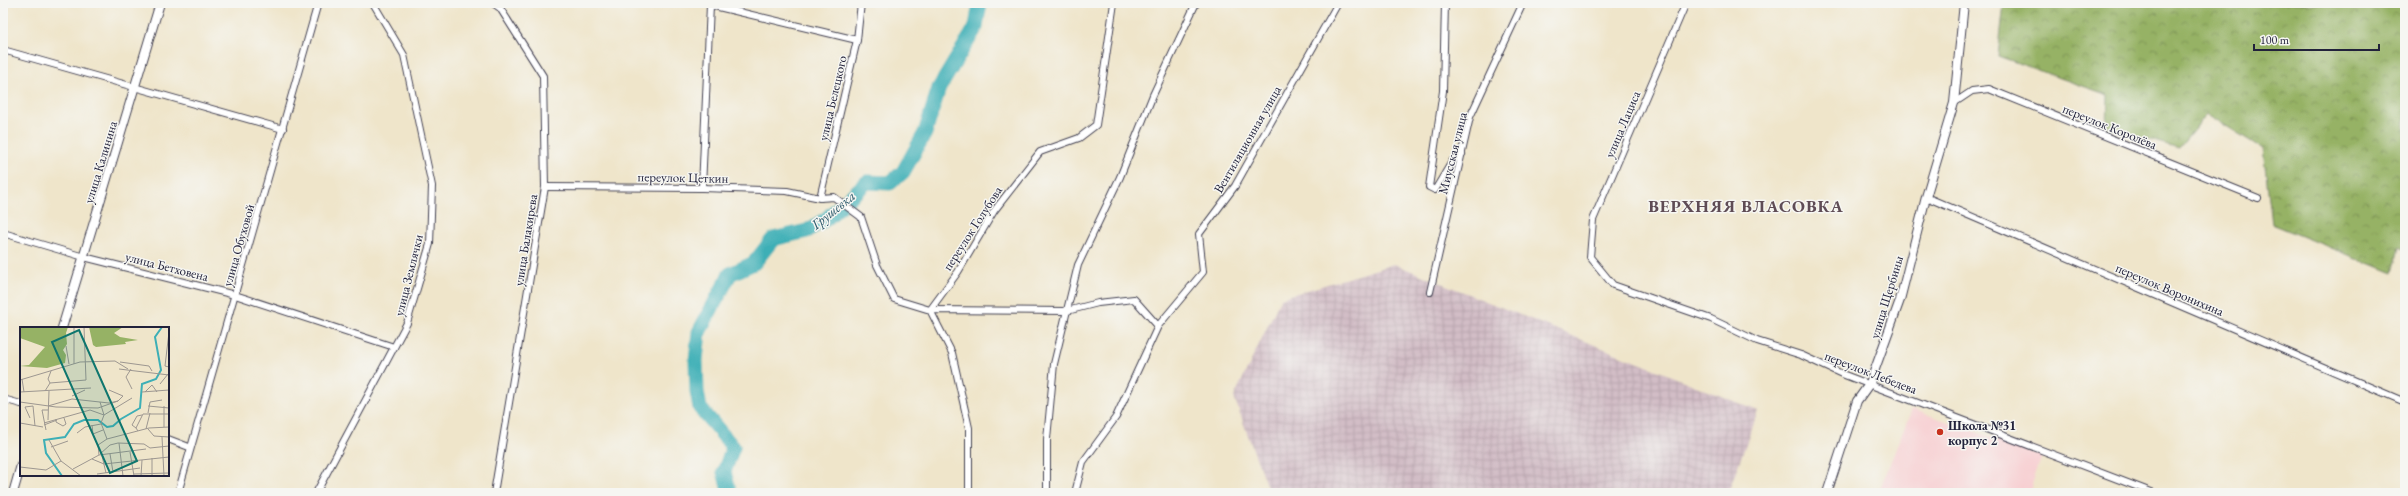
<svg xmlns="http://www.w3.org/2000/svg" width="2408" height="496" viewBox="0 0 2408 496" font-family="'EB Garamond',serif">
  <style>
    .built { fill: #f7cfd2 }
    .industrial { fill: url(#industrial-grid) }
    .forest { fill: url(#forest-crowns); stroke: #5c6a50 }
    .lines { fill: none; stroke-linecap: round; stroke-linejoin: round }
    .river { stroke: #3dafb6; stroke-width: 15 }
    .minor-casing { stroke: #413f50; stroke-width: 8 }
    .tertiary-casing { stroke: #413f50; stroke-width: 10 }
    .minor { stroke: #fff; stroke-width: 6 }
    .tertiary { stroke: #fff; stroke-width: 8 }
    .poi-dot { fill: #c8321e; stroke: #f6f6f2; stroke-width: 1.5 }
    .labels { text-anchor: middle; stroke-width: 3; stroke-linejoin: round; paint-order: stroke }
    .street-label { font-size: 13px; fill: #22223b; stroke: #f6f6f2 }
    .poi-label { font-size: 13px; font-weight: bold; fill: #22223b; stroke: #f6f6f2; text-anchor: start }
    .water-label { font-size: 14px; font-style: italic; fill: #2d5a6c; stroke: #f6f6f2 }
    .district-label { font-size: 17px; font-weight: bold; letter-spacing: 1px; fill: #5f4c55; stroke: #f6f6f2 }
    .inset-river { fill: none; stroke: #3dafb6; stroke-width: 2 }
    .inset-road { fill: none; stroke: #9d9791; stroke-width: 1 }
    .view { fill: #0f766e; fill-opacity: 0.15; stroke: #0f766e; stroke-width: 2 }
    .inset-edge { fill: none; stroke: #22223b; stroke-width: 2 }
  </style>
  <defs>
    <pattern id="industrial-grid" width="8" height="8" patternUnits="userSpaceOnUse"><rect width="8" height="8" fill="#d2bdc6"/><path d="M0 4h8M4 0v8" fill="none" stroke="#b4a2ab"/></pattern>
    <pattern id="forest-crowns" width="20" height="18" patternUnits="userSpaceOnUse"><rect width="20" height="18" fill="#96b265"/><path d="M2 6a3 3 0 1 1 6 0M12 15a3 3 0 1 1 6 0" fill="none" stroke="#7a9054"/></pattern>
  </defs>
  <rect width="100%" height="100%" fill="#f6f6f2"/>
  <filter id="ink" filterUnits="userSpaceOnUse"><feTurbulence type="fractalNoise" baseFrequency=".025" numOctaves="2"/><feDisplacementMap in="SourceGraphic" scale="8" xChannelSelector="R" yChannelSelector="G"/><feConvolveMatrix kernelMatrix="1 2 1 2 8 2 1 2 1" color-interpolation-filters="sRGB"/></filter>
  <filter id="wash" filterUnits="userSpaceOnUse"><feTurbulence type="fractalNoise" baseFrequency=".012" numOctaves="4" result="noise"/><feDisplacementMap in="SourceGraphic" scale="16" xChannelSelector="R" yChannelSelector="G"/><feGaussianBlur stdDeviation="0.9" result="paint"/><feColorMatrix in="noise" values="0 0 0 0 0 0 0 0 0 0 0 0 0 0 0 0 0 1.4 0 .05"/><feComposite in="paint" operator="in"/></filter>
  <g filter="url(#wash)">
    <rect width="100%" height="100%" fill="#efe5ca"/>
    <path class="built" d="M 1912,409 L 2042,456 L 2029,493 L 1878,493 Z"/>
    <path class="industrial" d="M 1394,264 L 1758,411 L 1728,493 L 1269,493 L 1234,397 L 1281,298 Z"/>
    <path class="forest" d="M 2004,3 L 2405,3 L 2405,250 L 2399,247 L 2393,273 L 2272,224 L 2263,149 L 2207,114 L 2179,148 L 2107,128 L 2108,95 L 1998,56 Z"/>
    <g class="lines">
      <path class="river" d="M 730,493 L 724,472 L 733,447 L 700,408 L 697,391 L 696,360 L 699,332 L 730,274 L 754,263 L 773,239 L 807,231 L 826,219 L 867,182 L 890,183 L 903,172 L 925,133 L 939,88 L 976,27 L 980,3"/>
    </g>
  </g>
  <g filter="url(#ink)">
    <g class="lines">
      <defs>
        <g id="minor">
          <path d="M 493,3 L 500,8 L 543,76 L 545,187 L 494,493"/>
          <path d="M 1445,3 L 1443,91 L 1429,187 L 1435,190 L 1453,160 L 1462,154"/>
          <path d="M 1686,3 L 1593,220 L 1590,257 L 1613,285 L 1711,319 L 1757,341 L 1801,355 L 1842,374 L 2154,493"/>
          <path d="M 3,50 L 283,129"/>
          <path d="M 1954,103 L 1972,91 L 1989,89 L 2258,198"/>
          <path d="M 545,187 L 702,188 L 787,191 L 820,198 L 834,197 L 861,217 L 877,265 L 894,299 L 930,310 L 958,272 L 994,211 L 1040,152 L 1079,138 L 1096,125 L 1114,3"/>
          <path d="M 702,188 L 710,5 L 857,40"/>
          <path d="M 1926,197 L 2405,402"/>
          <path d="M 820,198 L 857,40 L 861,3"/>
          <path d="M 3,233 L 84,257 L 235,295 L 394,347"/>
          <path d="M 1430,292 L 1470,117 L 1523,3"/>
          <path d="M 3,399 L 21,404"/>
          <path d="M 168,439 L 189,447"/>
          <path d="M 178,493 L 318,3"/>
          <path d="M 316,493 L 407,323 L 430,244 L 432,186 L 404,55 L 373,3"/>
          <path d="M 969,493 L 969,428 L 952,353 L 930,310 L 1067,311 L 1098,303 L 1134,299 L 1158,326"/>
          <path d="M 1047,493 L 1047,439 L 1054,364 L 1078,265 L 1120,177 L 1153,95 L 1196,3"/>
          <path d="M 1075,493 L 1083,462 L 1116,417 L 1158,326 L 1203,272 L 1199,234 L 1235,186 L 1338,3"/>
        </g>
        <g id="tertiary">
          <path d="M 62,328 L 160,3"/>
          <path d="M 13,493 L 21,465"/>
          <path d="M 1827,493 L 1857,401 L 1870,383 L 1900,300 L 1926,197 L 1954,103 L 1964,3"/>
        </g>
      </defs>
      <use href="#minor" class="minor-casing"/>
      <use href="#tertiary" class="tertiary-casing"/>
      <use href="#minor" class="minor"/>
      <use href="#tertiary" class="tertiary"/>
    </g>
  </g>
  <circle class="poi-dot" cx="1940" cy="432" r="4"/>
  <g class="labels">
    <g class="street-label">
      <text transform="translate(832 98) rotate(-77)" y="5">улица Белецкого</text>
      <text transform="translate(1622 124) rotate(-67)" y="5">улица Лациса</text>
      <text transform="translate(2110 126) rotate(22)" y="5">переулок Королёва</text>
      <text transform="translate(1247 139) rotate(-60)" y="5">Вентиляционная улица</text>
      <text transform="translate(1452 153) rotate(-76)" y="5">Миусская улица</text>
      <text transform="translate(100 162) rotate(-73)" y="5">улица Калинина</text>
      <text transform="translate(683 177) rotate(1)" y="5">переулок Цеткин</text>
      <text transform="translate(972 228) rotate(-57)" y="5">переулок Голубова</text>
      <text transform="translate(525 240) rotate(-81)" y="5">улица Балакирева</text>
      <text transform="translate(238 245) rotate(-74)" y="5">улица Обуховой</text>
      <text transform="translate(167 266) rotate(14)" y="5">улица Бетховена</text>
      <text transform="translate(408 275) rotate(-76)" y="5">улица Землячки</text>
      <text transform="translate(2170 289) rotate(23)" y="5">переулок Воронихина</text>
      <text transform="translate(1886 297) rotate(-73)" y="5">улица Щербины</text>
      <text transform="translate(1871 372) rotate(21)" y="5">переулок Лебедева</text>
    </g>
    <g class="poi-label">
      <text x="1948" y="430">Школа №31<tspan x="1948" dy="15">корпус 2</tspan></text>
    </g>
    <g class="water-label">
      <text transform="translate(833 210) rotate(-39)" y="5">Грушевка</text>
    </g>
    <g class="district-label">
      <text x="1746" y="212">ВЕРХНЯЯ ВЛАСОВКА</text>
    </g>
  </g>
  <g transform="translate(20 327)">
    <rect width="149" height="149" fill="#efe5ca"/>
    <path d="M 0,0 L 48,0 L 46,6 L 47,17 L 43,23 L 46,28 L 45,36 L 27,41 L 0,39 L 9,38 L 25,20 L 0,11 ZM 69,0 L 103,0 L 94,6 L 100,10 L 118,13 L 105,15 L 106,17 L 76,20 L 73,18 Z" fill="#96b265"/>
    <path class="inset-river" d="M 42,149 L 26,126 L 24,113 L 45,110 L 54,97 L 64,93 L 78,93 L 87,100 L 93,99 L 101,92 L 120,81 L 122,57 L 136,52 L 141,43 L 135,10 L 142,0"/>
    <path class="inset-road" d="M 54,0 L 54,37M 149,5 L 145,39 L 149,40M 46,19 L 49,37M 100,35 L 129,39 L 132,44M 99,42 L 149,48M 111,42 L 106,50 L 112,62M 2,52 L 4,65M 0,53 L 60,35 L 95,34 L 108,42M 30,56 L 66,53 L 64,0M 140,57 L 148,47M 25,64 L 30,56 L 28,52 L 31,44M 0,65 L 71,61M 122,65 L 149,63M 125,65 L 132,58 L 137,65M 52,69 L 65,63M 0,75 L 36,80 L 78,81 L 98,74M 80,75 L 84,88 L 112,71M 28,79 L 52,72 L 89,76 L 98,74 L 103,69 L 89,63M 128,79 L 149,81M 144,79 L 144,100M 128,86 L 130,75 L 142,73M 10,91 L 5,80 L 13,79 L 15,99M 36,92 L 36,95 L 43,99 L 46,97 L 44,91M 28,93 L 29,64M 0,96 L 23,100M 24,96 L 70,83 L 84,88 L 81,96 L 87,112M 24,98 L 37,93M 72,98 L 73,107 L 83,103M 116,101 L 112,98 L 117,89 L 122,88M 126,102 L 130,86M 128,102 L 134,109 L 149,110M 26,103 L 22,83 L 28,83M 118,104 L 116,101 L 123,87 L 149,87M 57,106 L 65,100 L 81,97M 142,110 L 144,149M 29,113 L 41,134M 99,116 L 103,149M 31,120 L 48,114M 110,125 L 114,149M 80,127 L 90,118 L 98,116 L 124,117 L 130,121 L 149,119M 90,127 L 93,145M 79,128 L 78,118 L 87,112 L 129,101 L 149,100M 82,129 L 86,146M 132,131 L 132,149M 72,132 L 84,137 L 149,130M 0,140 L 26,143 L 41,134 L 61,149M 53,142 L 79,128 L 126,122M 77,147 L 120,141M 114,147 L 149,146M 121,149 L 122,133"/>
    <path class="view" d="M 59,3 L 117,134 L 90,146 L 32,15 Z"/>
    <rect width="149" height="149" class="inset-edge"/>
  </g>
  <rect width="2408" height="496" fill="none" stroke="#f6f6f2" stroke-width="16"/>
  <path d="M2254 44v6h125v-6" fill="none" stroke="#22223b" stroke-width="2"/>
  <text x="2260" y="44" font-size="12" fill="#22223b" stroke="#f6f6f2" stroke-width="3" paint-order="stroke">100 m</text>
</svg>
